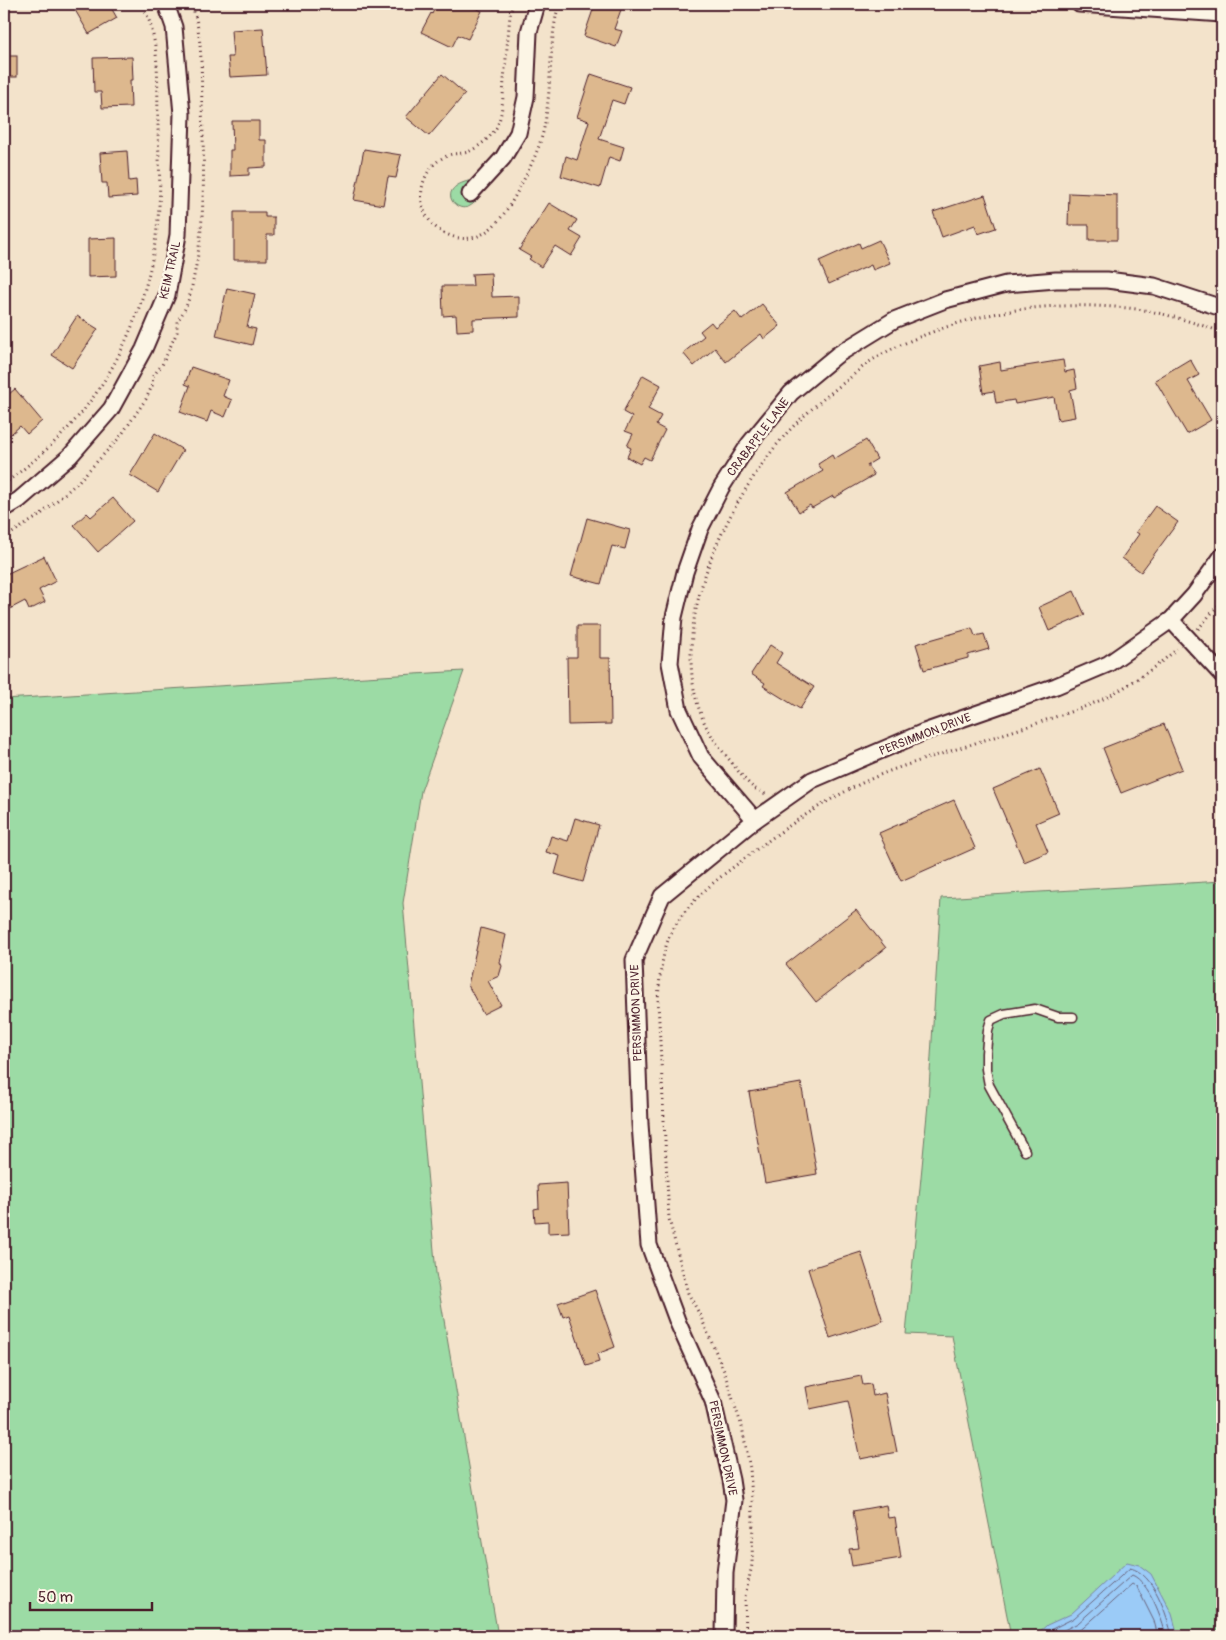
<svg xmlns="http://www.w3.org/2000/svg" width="1226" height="1640" viewBox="0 0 1226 1640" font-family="Pangolin,sans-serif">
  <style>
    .green { fill: #9cdba5; stroke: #737d68 }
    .water { fill: #9bcbf7; stroke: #7b86a5 }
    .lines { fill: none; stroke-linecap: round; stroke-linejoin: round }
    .shore { stroke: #6a647d; stroke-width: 1 }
    .building { fill: #ddb88e; stroke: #4a1f2b }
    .lane-casing { stroke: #4a1f2b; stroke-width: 11 }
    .street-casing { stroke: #4a1f2b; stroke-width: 19 }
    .path { stroke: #4a1f2b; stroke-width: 3; stroke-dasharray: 1 4; stroke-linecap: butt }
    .lane { stroke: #fcf5e5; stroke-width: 8 }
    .street { stroke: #fcf5e5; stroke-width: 15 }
    .labels { text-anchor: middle; stroke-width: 5; stroke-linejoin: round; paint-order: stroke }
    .street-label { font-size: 12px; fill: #4a1f2b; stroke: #fcf5e5 }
  </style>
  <rect width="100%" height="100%" fill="#f3e3cb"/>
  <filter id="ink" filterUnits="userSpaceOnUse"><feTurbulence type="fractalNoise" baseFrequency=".02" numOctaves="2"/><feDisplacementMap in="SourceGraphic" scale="10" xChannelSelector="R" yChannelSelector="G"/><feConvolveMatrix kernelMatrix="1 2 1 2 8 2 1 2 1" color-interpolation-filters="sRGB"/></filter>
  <g filter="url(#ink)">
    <g class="green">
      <path d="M 473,180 L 487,183 C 482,191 478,202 470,206 C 456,215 433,187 473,180 Z"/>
      <path d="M 464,671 L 421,791 L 403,903 L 436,1273 L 498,1636 L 4,1636 L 4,699 Z"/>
      <path d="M 1222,881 L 1222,1636 L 1011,1636 L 952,1336 L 906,1334 L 928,1104 L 941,898 Z"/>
    </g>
    <path class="water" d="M 1127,1562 L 1139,1565 L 1151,1574 L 1172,1614 L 1178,1636 L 1037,1636 L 1038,1633 L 1047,1625 L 1071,1614 Z"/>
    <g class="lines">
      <g class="shore">
        <path d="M 1043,1636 L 1050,1630 L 1074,1618 L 1130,1568 C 1154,1573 1167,1615 1172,1636"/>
        <path d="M 1052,1636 L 1078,1623 L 1132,1575 C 1149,1582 1162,1618 1166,1636"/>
        <path d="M 1068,1636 L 1083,1628 L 1132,1584 L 1137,1587 L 1154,1621 L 1158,1636"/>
      </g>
    </g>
    <g class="building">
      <path d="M 85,4 L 109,4 L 117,18 L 89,34 L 75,10 Z"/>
      <path d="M 437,4 L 466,4 L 482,11 L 468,39 L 458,35 L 452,47 L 421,32 L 431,13 L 432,14 Z"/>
      <path d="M 595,4 L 623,4 L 614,29 L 622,31 L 616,47 L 584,36 Z"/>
      <path d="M 263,28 L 267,75 L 230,77 L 228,57 L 233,57 L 231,30 Z"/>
      <rect x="4" y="56" width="13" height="21"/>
      <path d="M 132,57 L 133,80 L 130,80 L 131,107 L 102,108 L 101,92 L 94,92 L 93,58 Z"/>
      <path d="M 442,74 L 465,94 L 429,136 L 406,117 Z"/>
      <path d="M 591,74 L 630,87 L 624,104 L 612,100 L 599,139 L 624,147 L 620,161 L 609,157 L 600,188 L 561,176 L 566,156 L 577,160 L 589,121 L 577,117 Z"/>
      <path d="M 232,121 L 259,121 L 259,140 L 266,140 L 266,167 L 249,168 L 249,175 L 230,176 L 230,150 L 233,150 Z"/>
      <path d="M 364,149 L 401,155 L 396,178 L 388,177 L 383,205 L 354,200 Z"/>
      <path d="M 127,151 L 129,181 L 136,180 L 137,196 L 108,198 L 107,183 L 102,183 L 100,153 Z"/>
      <path d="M 1069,193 L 1117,195 L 1117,240 L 1089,240 L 1089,225 L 1068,225 Z"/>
      <path d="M 985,195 L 996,228 L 978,234 L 975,225 L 942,237 L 933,212 Z"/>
      <path d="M 549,203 L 577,220 L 570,231 L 582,238 L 571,256 L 555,246 L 541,267 L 529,259 L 531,257 L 519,250 Z"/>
      <path d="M 234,212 L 265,212 L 265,217 L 274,217 L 274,235 L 267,235 L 267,260 L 234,260 Z"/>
      <path d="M 116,238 L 116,276 L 88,277 L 88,239 Z"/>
      <path d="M 879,240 L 890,263 L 873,270 L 871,265 L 829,284 L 819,261 L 859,243 L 861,248 Z"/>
      <path d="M 491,273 L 492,297 L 519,296 L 519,317 L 473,319 L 473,330 L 457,331 L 456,315 L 443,316 L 442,286 L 473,286 L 472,274 Z"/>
      <path d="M 227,288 L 255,294 L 247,327 L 256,329 L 252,345 L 216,336 Z"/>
      <path d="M 762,304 L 780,326 L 764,339 L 761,334 L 726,362 L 715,348 L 694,366 L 683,353 L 704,336 L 700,331 L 711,322 L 715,327 L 735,311 L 742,320 Z"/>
      <path d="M 77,316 L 98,329 L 72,368 L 52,355 Z"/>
      <path d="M 1190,359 L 1199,375 L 1188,381 L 1211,420 L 1187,434 L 1155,380 Z"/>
      <path d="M 1063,360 L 1065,372 L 1074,370 L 1077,388 L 1070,390 L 1075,417 L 1058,420 L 1054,397 L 1015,404 L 1014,400 L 996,403 L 994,391 L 983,393 L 979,366 L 1000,362 L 1001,370 Z"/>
      <path d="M 191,367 L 229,380 L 223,396 L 232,400 L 225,417 L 211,411 L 207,422 L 180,412 L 190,386 L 185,384 Z"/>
      <path d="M 643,375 L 661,385 L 648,409 L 661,416 L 656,425 L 665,430 L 650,460 L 644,457 L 640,464 L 627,457 L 631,448 L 627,446 L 633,434 L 625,431 L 632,417 L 623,412 Z"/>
      <path d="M 15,389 L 42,421 L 27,434 L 20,426 L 4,440 L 4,398 Z"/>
      <path d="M 155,433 L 183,450 L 158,492 L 130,475 Z"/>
      <path d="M 866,440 L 877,459 L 867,465 L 874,475 L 834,498 L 833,496 L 812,508 L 810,505 L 799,512 L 787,492 L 823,471 L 818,464 L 832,455 L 834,459 Z"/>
      <path d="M 113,498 L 133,521 L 98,552 L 74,525 L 87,513 L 91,517 Z"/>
      <path d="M 1155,506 L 1178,522 L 1141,572 L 1122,558 L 1139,534 L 1136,532 Z"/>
      <path d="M 587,518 L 630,530 L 625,549 L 612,546 L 601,584 L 571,576 Z"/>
      <path d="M 44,556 L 56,581 L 39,590 L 45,602 L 29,610 L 25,601 L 4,612 L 4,575 Z"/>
      <path d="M 1074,591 L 1085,615 L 1049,631 L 1039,607 Z"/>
      <path d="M 577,626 L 600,626 L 600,658 L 610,658 L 611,724 L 568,725 L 567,657 L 577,657 Z"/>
      <path d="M 972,628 L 975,636 L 984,634 L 989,649 L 968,655 L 968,658 L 924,670 L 916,644 Z"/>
      <path d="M 770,645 L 782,653 L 776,663 L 814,687 L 800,709 L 763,686 L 765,683 L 751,674 Z"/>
      <path d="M 1164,724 L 1182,769 L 1121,793 L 1103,748 Z"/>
      <path d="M 1040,769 L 1059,813 L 1036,823 L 1048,852 L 1024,862 L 993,789 Z"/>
      <path d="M 954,800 L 975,848 L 901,881 L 879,833 Z"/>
      <path d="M 575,818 L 599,825 L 583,882 L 555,874 L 560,856 L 546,852 L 551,836 L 568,841 Z"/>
      <path d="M 856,910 L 886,948 L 816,1002 L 786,964 Z"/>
      <path d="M 481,928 L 506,935 L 500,962 L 502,966 L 499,976 L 488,981 L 501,1005 L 483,1014 L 468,985 Z"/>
      <path d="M 801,1083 L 817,1174 L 765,1183 L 749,1092 Z"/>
      <path d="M 567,1183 L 569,1232 L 548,1233 L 548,1221 L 535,1222 L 534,1209 L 539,1208 L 538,1185 Z"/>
      <path d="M 861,1252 L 883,1321 L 830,1338 L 808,1269 Z"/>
      <path d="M 595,1290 L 615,1347 L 597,1354 L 599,1362 L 586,1366 L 569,1315 L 563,1317 L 558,1303 Z"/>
      <path d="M 861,1376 L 863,1385 L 871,1384 L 873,1396 L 885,1393 L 897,1452 L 860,1459 L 848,1401 L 810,1409 L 806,1387 Z"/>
      <path d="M 886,1505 L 888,1518 L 895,1517 L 901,1558 L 852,1566 L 849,1549 L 859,1548 L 853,1511 Z"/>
    </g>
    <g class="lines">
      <defs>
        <path id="lane" d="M 1025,1151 L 989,1085 L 986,1069 L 986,1053 L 988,1030 L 991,1020 L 1004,1014 L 1035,1009 L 1058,1017 L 1073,1017"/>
        <g id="street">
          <path d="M 1079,4 L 1222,14"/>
          <path d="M 470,194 L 503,158 L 518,133 L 526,97 L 529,32 L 537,4"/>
          <path d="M 4,509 L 19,500 L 70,456 L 111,409 L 144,349 L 167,295 L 178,235 L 182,114 L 174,27 L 166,4"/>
          <path d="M 1171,620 L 1222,675"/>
          <path d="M 755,820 L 701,757 L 679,710 L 670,663 L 674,617 L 685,572 L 700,529 L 721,488 L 749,444 L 791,393 L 837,355 L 894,320 L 945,300 L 1006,284 L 1056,280 L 1107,280 L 1154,286 L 1222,308"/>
          <path d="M 724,1636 L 725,1573 L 734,1500 L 731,1480 L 713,1401 L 678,1323 L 649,1245 L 640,1124 L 634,960 L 662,896 L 755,820 L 812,780 L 924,732 L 1056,686 L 1108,664 L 1171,620 L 1194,595 L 1222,556"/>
        </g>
      </defs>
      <use href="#lane" class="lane-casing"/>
      <use href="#street" class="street-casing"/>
      <g class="path">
        <path d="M 513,4 L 510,15 C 508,37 506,58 504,80 C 503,94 503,111 498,124 C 493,136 479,147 468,152 C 462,154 455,153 449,155 C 429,162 419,183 422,203 C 425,216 432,227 444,233 C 484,253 506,214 522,183 C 533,162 543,141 546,116 C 552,79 549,40 559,4"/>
        <path d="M 4,484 C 27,467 50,448 69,427 C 124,367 154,287 159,206 C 161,179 158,150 158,123 C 157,83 161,40 142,4"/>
        <path d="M 4,538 L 39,516 L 76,484 L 120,437 L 146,399 L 152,386 L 153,376 L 162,365 L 177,332 L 177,321 C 188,308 191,292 194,276 C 206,219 204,163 202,105 C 201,76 203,30 191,4"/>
        <path d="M 1198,629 L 1222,601"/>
        <path d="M 765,794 C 762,791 757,790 754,788 C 744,780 736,768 728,758 C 719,747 711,736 705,724 C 665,637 718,521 772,451 C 792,424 819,402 846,381 C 855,374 864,365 874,359 C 888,350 911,340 927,334 C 984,312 1035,304 1096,306 C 1117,307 1138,308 1158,313 C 1180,318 1201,325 1222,332"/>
        <path d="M 746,1636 L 745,1597 L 752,1565 L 753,1515 L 750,1468 L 742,1427 L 735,1406 L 724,1371 L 700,1315 L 688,1293 L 669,1219 L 658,1002 C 659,982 661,962 667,943 C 682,903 717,880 749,855 C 791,823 837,792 887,772 C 905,765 923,760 941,754 C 972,744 1003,734 1035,724 C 1059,715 1086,708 1109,696 C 1133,683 1157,666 1177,649"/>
      </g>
      <use href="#lane" class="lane"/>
      <use href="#street" class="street"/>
    </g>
  </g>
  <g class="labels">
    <g class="street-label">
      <text transform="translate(170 270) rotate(-77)" y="4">KEIM TRAIL</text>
      <text transform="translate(758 437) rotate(-53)" y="4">CRABAPPLE LANE</text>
      <text transform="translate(925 734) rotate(-21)" y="4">PERSIMMON DRIVE</text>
      <text transform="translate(636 1013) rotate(-92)" y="4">PERSIMMON DRIVE</text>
      <text transform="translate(723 1448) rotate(78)" y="4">PERSIMMON DRIVE</text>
    </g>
  </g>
  <rect width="1226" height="1640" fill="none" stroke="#fcf5e5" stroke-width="20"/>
  <rect x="10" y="10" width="1206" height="1620" fill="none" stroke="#4a1f2b" stroke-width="2" filter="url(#ink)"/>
  <path d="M30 1602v8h122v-8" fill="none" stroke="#4a1f2b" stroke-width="2.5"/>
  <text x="38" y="1602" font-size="15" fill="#4a1f2b" stroke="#fcf5e5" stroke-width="4" paint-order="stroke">50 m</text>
</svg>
